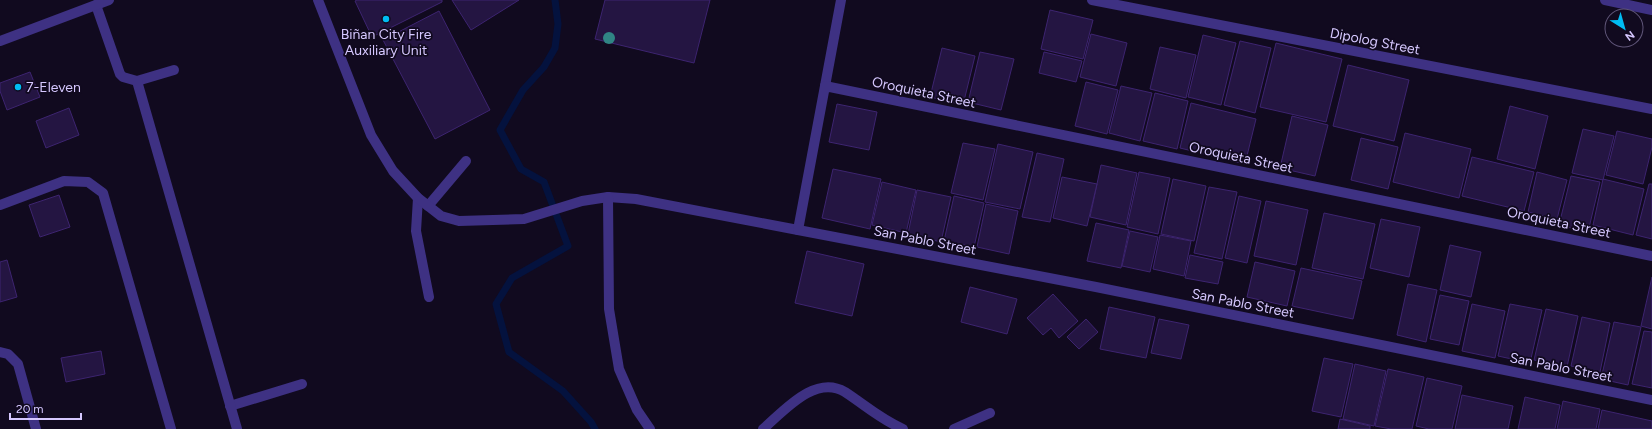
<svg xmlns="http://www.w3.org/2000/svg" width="1652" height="429" viewBox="0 0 1652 429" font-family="Figtree,sans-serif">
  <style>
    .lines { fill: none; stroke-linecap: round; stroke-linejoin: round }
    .stream { stroke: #04123e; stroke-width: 7 }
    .building { fill: #241542; stroke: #3d2470 }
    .service { stroke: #3e3183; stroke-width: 10 }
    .minor { stroke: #3e3183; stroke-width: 10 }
    .tertiary { stroke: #3e3183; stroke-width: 10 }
    .tree { fill: #308584 }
    .poi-dot { fill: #00bcf3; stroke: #110a1f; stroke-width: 1.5 }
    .labels { text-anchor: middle; stroke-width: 3.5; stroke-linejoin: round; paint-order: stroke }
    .poi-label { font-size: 14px; fill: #d6c8ff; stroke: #110a1f }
    .street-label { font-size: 14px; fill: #d6c8ff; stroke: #110a1f }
  </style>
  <rect width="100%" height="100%" fill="#110a1f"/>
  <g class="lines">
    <path class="stream" d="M 555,0 L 558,24 L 555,48 L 544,67 L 523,90 L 500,130 L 521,169 L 544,182 L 568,246 L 512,278 L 496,304 L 509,352 L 563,391 L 591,422 L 595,429"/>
  </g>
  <g class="building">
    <path d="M 357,0 L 442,0 L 442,2 L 372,37 L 355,1 Z"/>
    <path d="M 452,0 L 519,0 L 471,30 Z"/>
    <path d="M 605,0 L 710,0 L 694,63 L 595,39 Z"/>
    <path d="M 1050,10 L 1093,20 L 1083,59 L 1041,49 Z"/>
    <path d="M 439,11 L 490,110 L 435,139 L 383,40 Z"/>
    <path d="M 1091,34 L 1127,43 L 1116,86 L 1080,77 Z"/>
    <path d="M 1203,35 L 1236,43 L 1221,105 L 1188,97 Z"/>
    <path d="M 1240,41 L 1271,48 L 1255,113 L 1224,105 Z"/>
    <path d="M 1276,43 L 1342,59 L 1326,122 L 1260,107 Z"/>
    <path d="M 1160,47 L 1196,55 L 1186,98 L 1150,89 Z"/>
    <path d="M 942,48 L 975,56 L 963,105 L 930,97 Z"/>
    <path d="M 980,52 L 1014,59 L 1001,110 L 968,102 Z"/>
    <path d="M 1044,52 L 1082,61 L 1076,82 L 1039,73 Z"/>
    <path d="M 1348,65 L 1409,80 L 1394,141 L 1333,126 Z"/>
    <path d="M 30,72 L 40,97 L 7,110 L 0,91 L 0,83 Z"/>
    <path d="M 1086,82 L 1118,90 L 1107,134 L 1075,126 Z"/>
    <path d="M 1121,86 L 1152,93 L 1140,141 L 1109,133 Z"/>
    <path d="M 1155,93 L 1188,101 L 1177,149 L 1143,141 Z"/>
    <path d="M 1191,103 L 1256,119 L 1245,164 L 1180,148 Z"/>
    <path d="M 837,104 L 877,112 L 869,150 L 829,142 Z"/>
    <path d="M 1510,106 L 1548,116 L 1535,169 L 1497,159 Z"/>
    <path d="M 69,108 L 79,135 L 46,148 L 36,121 Z"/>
    <path d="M 1292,116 L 1328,125 L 1315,176 L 1280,168 Z"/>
    <path d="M 1583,129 L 1614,136 L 1603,180 L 1572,173 Z"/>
    <path d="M 1617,131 L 1652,139 L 1652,147 L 1643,184 L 1606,175 Z"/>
    <path d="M 1405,133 L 1471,149 L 1459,198 L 1393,182 Z"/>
    <path d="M 1361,138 L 1398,147 L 1388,189 L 1351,180 Z"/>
    <path d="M 963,143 L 995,149 L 983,200 L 951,193 Z"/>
    <path d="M 998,144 L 1033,152 L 1020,209 L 985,202 Z"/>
    <path d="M 1037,153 L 1064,159 L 1050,222 L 1022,217 Z"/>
    <path d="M 1472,157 L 1534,172 L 1524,211 L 1462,196 Z"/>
    <path d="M 1101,165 L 1137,173 L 1126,225 L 1090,217 Z"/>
    <path d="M 833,169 L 881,179 L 870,229 L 822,218 Z"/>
    <path d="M 1139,172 L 1170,178 L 1158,234 L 1127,227 Z"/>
    <path d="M 1537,172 L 1567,180 L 1557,219 L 1528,212 Z"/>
    <path d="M 1571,176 L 1600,182 L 1588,232 L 1559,225 Z"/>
    <path d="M 1062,177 L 1097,184 L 1087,226 L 1053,218 Z"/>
    <path d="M 1173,179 L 1206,186 L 1194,241 L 1161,234 Z"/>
    <path d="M 1603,179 L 1644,189 L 1633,235 L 1593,225 Z"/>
    <path d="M 882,182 L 916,190 L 906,233 L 872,225 Z"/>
    <path d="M 1649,184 L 1652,184 L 1652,239 L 1636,235 Z"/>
    <path d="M 1209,187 L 1237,192 L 1222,259 L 1194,253 Z"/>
    <path d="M 917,190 L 951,197 L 941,242 L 908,234 Z"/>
    <path d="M 59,195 L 70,227 L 40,237 L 29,205 Z"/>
    <path d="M 954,196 L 984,203 L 974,247 L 944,241 Z"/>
    <path d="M 1239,196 L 1261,201 L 1247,263 L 1225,258 Z"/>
    <path d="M 1266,201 L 1308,210 L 1296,265 L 1254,256 Z"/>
    <path d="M 986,204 L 1018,211 L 1009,254 L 977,247 Z"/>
    <path d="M 1324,213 L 1375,224 L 1363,279 L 1312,268 Z"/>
    <path d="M 1381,219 L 1420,227 L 1409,277 L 1370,268 Z"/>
    <path d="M 1096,223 L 1129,230 L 1121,268 L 1087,261 Z"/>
    <path d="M 1130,231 L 1158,237 L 1150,272 L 1122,266 Z"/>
    <path d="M 1160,235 L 1191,241 L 1184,276 L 1153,269 Z"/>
    <path d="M 1450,245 L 1481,252 L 1471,297 L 1440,290 Z"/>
    <path d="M 807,251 L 864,264 L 852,316 L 795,303 Z"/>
    <path d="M 1190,255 L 1223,262 L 1218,284 L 1185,278 Z"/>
    <path d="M 7,260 L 17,297 L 0,302 L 0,262 Z"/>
    <path d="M 1255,262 L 1295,271 L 1287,306 L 1247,297 Z"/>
    <path d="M 1301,268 L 1362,281 L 1353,319 L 1292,306 Z"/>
    <path d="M 1652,277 L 1652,329 L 1641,326 Z"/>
    <path d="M 1408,284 L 1437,290 L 1426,342 L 1397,335 Z"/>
    <path d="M 970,287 L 1017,299 L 1007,334 L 961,322 Z"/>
    <path d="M 1053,294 L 1078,321 L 1059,338 L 1051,328 L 1043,335 L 1027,318 Z"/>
    <path d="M 1440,295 L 1469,301 L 1459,345 L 1430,339 Z"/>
    <path d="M 1472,304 L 1505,311 L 1495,358 L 1462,351 Z"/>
    <path d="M 1510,304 L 1542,310 L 1530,363 L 1498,356 Z"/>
    <path d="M 1109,307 L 1155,317 L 1146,358 L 1100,349 Z"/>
    <path d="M 1546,309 L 1578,316 L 1567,367 L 1534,360 Z"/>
    <path d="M 1582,317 L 1610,323 L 1600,372 L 1571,366 Z"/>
    <path d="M 1086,319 L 1098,332 L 1079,349 L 1067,337 Z"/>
    <path d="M 1159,319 L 1189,325 L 1181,359 L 1151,353 Z"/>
    <path d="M 1614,322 L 1641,327 L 1628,385 L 1601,379 Z"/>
    <path d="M 1644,331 L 1652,332 L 1652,388 L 1632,384 Z"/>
    <path d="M 101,351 L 105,374 L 66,382 L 61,358 Z"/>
    <path d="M 1324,358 L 1353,364 L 1341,417 L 1312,411 Z"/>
    <path d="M 1355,364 L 1386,371 L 1374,426 L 1343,419 Z"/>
    <path d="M 1388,369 L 1424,377 L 1412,429 L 1391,429 L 1375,426 Z"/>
    <path d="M 1427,378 L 1462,386 L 1452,429 L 1429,429 L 1416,426 Z"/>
    <path d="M 1462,395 L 1513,406 L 1508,429 L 1455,429 Z"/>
    <path d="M 1525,397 L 1560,405 L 1555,429 L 1518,429 Z"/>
    <path d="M 1563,401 L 1600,409 L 1596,429 L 1557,429 Z"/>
    <path d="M 1602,410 L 1652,421 L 1652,429 L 1598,429 Z"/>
    <path d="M 1340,419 L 1370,426 L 1370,429 L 1338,429 Z"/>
  </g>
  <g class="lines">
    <g class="service">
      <path d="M 137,81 L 174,70"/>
      <path d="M 418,198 L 416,231 L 429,297"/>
      <path d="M 428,206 L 466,161"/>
      <path d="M 230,406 L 302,384"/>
    </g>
    <g class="minor">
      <path d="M 318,0 L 371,135 L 393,171 L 418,198 L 441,216 L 459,221 L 524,219 L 582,201 L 608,197 L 636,199 L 798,230"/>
      <path d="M 1092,0 L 1652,109"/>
      <path d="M 1605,0 L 1652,10"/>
      <path d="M 96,5 L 120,74 L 123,77 L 137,81 L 237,429"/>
      <path d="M 0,41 L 109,0"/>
      <path d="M 825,86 L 841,0"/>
      <path d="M 608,197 L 609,309 L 619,369 L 637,410 L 650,429"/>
      <path d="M 0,205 L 64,181 L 88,182 L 103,193 L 171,429"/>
      <path d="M 0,352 L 8,354 L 18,364 L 36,429"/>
      <path d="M 763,429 C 784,411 815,374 845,392 C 865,405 880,419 903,429"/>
      <path d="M 954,429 L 990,413"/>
    </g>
    <path class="tertiary" d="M 1652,256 L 825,86 L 798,230 L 1096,287 L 1652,400"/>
  </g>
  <circle class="tree" cx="609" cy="38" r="6"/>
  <g class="poi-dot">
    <circle cx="386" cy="19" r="4"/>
    <circle cx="18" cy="87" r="4"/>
  </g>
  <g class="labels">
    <g class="poi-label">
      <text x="386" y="39">Biñan City Fire<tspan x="386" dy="16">Auxiliary Unit</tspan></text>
      <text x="26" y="92" text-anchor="start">7-Eleven</text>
    </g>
    <g class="street-label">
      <text transform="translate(1375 41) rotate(11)" y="5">Dipolog Street</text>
      <text transform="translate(924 92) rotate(12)" y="5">Oroquieta Street</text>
      <text transform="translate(1241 157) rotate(12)" y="5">Oroquieta Street</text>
      <text transform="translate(1559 222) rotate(12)" y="5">Oroquieta Street</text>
      <text transform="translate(925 240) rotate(11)" y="5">San Pablo Street</text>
      <text transform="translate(1243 303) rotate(11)" y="5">San Pablo Street</text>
      <text transform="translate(1561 367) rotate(11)" y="5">San Pablo Street</text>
    </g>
  </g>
  <g transform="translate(1624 28) rotate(143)"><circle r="19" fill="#110a1f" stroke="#605679"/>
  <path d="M0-3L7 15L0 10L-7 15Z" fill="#00bcf3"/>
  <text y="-6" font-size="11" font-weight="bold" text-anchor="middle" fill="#d6c8ff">N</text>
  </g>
  <path d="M10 413v6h71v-6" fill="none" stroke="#d6c8ff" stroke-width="2"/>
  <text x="16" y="413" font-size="12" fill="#d6c8ff" stroke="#110a1f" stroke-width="3" paint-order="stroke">20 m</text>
</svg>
